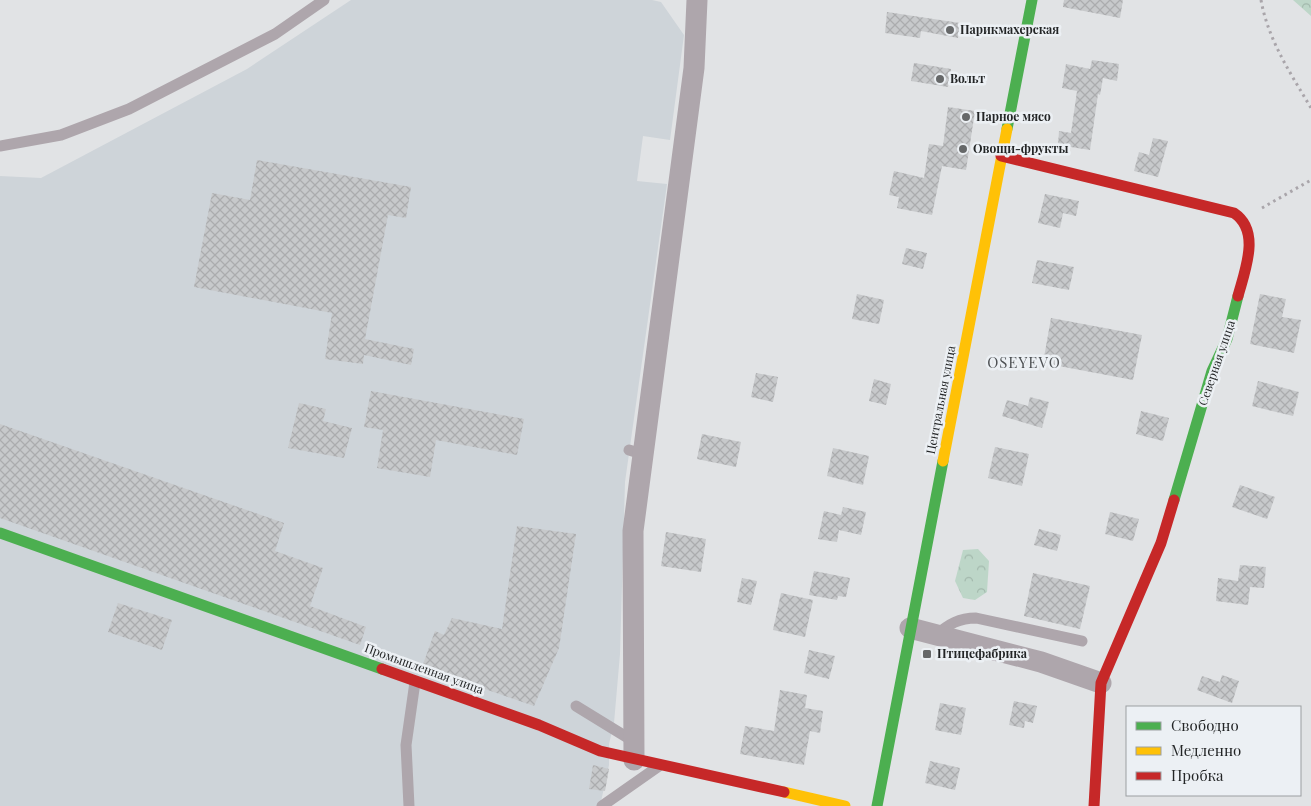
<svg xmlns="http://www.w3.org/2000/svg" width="1311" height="806" viewBox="0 0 1311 806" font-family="'Playfair Display',serif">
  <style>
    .built { fill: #ced4d9 }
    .forest { fill: url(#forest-crowns) }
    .building { fill: url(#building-cross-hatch) }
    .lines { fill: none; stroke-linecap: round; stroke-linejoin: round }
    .path { stroke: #a9a5aa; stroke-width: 3; stroke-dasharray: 2.5 4; stroke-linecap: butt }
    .lane { stroke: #aea6ac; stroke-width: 11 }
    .street { stroke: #aea6ac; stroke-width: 21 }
    .fast { stroke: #4caf50; stroke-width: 11 }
    .slow { stroke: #ffc107; stroke-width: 11 }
    .jam { stroke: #c62828; stroke-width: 11 }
    .poi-dot { fill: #666869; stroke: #ecf0f4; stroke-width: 2 }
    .labels { text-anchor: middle; stroke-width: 5; stroke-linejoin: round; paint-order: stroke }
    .poi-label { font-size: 12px; font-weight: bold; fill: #232526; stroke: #ecf0f4; text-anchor: start }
    .street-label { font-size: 12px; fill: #232526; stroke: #ecf0f4 }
    .quarter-label { font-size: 15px; letter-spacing: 1px; fill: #4d5053; stroke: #ecf0f4 }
  </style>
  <defs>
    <pattern id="forest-crowns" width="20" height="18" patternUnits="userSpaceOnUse" patternTransform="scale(1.25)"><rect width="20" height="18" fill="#bdd6c8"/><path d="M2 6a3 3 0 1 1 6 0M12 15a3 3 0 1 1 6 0" fill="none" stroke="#a2b8ac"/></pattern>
    <pattern id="building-cross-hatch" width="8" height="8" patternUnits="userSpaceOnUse" patternTransform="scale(1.25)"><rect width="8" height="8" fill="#c7c9cb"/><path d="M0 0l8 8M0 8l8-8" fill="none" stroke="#abacae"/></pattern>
  </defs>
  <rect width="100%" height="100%" fill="#e1e3e5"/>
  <path class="built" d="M 351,0 L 652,0 L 661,2 L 684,35 L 670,140 L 643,136 L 637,181 L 667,184 L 625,482 L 620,654 L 614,723 L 609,744 L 609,765 L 600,806 L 0,806 L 0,176 L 41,178 L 247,69 Z"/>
  <g class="forest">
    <path d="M 1293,0 L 1311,0 L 1311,16 Z"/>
    <path d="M 978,549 L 989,561 L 987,592 L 975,600 L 963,598 L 955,581 L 963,550 Z"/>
  </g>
  <g class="building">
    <path d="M 1064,0 L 1123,0 L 1120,18 L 1063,7 Z"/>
    <path d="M 887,12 L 960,23 L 958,38 L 921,31 L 920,38 L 885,33 Z"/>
    <path d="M 1092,60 L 1119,64 L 1117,81 L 1103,78 L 1100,95 L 1098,94 L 1090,150 L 1058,145 L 1059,131 L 1071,133 L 1077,91 L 1062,88 L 1066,64 L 1090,69 Z"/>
    <path d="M 914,63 L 951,69 L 948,87 L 911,81 Z"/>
    <path d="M 948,107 L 975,111 L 966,170 L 942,166 L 932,215 L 897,208 L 899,197 L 889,195 L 894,171 L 924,178 L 929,144 L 943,146 Z"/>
    <path d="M 1153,138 L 1168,141 L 1158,177 L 1134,171 L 1139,152 L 1149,155 Z"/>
    <path d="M 257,160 L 411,187 L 406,218 L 388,215 L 365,339 L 414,349 L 411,365 L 364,355 L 363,364 L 325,359 L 332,313 L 194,287 L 212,193 L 250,200 Z"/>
    <path d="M 1045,194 L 1079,201 L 1076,216 L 1063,213 L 1060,228 L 1038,223 Z"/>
    <path d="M 906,248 L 927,253 L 923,269 L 902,264 Z"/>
    <path d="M 1037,260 L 1074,267 L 1069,290 L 1032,283 Z"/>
    <path d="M 857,294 L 884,300 L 879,324 L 852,319 Z"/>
    <path d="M 1260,294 L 1286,299 L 1282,317 L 1301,320 L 1294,353 L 1250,344 Z"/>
    <path d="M 1051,318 L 1142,335 L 1133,380 L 1043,363 Z"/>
    <path d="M 756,373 L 778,377 L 773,402 L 751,397 Z"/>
    <path d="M 874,379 L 891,384 L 886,405 L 869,401 Z"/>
    <path d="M 1258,381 L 1299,392 L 1293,416 L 1252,406 Z"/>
    <path d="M 371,391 L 524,419 L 517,455 L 436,440 L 430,477 L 377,468 L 383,430 L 364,427 Z"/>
    <path d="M 1030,397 L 1049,402 L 1042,428 L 1002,416 L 1007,400 L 1028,406 Z"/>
    <path d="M 299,403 L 326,409 L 323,421 L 352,428 L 344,458 L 288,448 Z"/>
    <path d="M 1141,411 L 1169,418 L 1163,441 L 1136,434 Z"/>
    <path d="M 0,424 L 284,523 L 275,551 L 323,568 L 310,606 L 366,627 L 360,645 L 0,518 Z"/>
    <path d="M 702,434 L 741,442 L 736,467 L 697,459 Z"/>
    <path d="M 995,447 L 1029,454 L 1022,486 L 988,478 Z"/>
    <path d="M 833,448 L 869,456 L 863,485 L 827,476 Z"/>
    <path d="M 1240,485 L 1275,497 L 1267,519 L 1232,507 Z"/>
    <path d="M 843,507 L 866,512 L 861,535 L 839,530 L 837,542 L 818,539 L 824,511 L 841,515 Z"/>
    <path d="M 1110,512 L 1139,519 L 1133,541 L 1105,534 Z"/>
    <path d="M 517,526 L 576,534 L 559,648 L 534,706 L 422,667 L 435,631 L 444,635 L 452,618 L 502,629 Z"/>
    <path d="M 1039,529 L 1061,535 L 1057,551 L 1034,545 Z"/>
    <path d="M 666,532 L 706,539 L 701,572 L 661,566 Z"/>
    <path d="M 1240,565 L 1266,567 L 1264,588 L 1250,587 L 1248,605 L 1216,601 L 1218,578 L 1238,581 Z"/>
    <path d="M 814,571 L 850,578 L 846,597 L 838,596 L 837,600 L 809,595 Z"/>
    <path d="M 1033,573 L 1090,586 L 1080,629 L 1024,616 Z"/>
    <path d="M 742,578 L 757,581 L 751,605 L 737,602 Z"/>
    <path d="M 781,593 L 813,600 L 805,637 L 773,630 Z"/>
    <path d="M 118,603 L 172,620 L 162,650 L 108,632 Z"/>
    <path d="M 809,650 L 835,656 L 829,679 L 804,673 Z"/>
    <path d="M 1222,675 L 1239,681 L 1232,703 L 1197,690 L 1202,676 L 1220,682 Z"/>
    <path d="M 780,690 L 807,695 L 805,708 L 823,711 L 820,733 L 810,731 L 804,765 L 740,754 L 745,726 L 774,731 Z"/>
    <path d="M 1014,701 L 1037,706 L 1033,723 L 1025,721 L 1024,728 L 1009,725 Z"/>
    <path d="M 940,703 L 966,708 L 961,735 L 935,730 Z"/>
    <path d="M 930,761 L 960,768 L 955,790 L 925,783 Z"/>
    <path d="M 593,765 L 609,769 L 605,791 L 589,789 Z"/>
  </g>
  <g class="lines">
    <g class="path">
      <path d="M 1261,0 C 1268,40 1291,74 1311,108"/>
      <path d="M 1262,208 L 1311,180"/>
    </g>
    <g class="lane">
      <path d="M 0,146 L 61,135 L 129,109 L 275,34 L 324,0"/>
      <path d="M 629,450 L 642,454"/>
      <path d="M 936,635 C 949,624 959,618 976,618 L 1082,641"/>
      <path d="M 576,706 L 633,741"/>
      <path d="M 409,806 L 406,745 L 415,682"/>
      <path d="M 602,806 L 659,766"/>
    </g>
    <g class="street">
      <path d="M 910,628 L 1041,662 L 1101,683"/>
      <path d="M 634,760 L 633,531 L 694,68 L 697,0"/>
    </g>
    <g class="fast">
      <path d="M 1007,129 L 1032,0"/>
      <path d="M 1174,500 L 1212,371 L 1227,339 L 1238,296"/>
      <path d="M 0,533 L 382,669"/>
      <path d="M 877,806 L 943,461"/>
    </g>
    <g class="slow">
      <path d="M 943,461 L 1007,129"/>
      <path d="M 784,792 L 845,806"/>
    </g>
    <g class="jam">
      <path d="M 1001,156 L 1234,213 C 1261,231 1245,270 1238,296"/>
      <path d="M 382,669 L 539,725 L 600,751 L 784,792"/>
      <path d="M 1094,806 L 1101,683 L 1161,543 L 1174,500"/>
    </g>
  </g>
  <g class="poi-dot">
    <circle cx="950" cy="30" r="5"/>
    <circle cx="940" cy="79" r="5"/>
    <circle cx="966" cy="117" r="5"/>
    <circle cx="963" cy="149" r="5"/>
    <rect x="922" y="649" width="10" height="10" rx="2.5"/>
  </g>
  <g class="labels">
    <g class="poi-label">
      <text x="960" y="34">Парикмахерская</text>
      <text x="950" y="83">Вольт</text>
      <text x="976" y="121">Парное мясо</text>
      <text x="973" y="153">Овощи-фрукты</text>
      <text x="937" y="658">Птицефабрика</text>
    </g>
    <g class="street-label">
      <text transform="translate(1217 363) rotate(-71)" y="4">Северная улица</text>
      <text transform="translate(941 400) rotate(-79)" y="4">Центральная улица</text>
      <text transform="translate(424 669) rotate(20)" y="4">Промышленная улица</text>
    </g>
    <g class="quarter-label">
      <text x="1024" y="368">OSEYEVO</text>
    </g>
  </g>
  <rect x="1126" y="706" width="175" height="90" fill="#ecf0f4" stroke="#9c9fa2"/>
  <rect x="1136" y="722" width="25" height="8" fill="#4caf50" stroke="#9c9fa2"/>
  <text x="1171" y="731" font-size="15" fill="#232526">Свободно</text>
  <rect x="1136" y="747" width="25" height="8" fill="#ffc107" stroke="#9c9fa2"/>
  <text x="1171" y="756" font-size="15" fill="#232526">Медленно</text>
  <rect x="1136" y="772" width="25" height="8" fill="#c62828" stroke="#9c9fa2"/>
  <text x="1171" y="781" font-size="15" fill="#232526">Пробка</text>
</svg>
